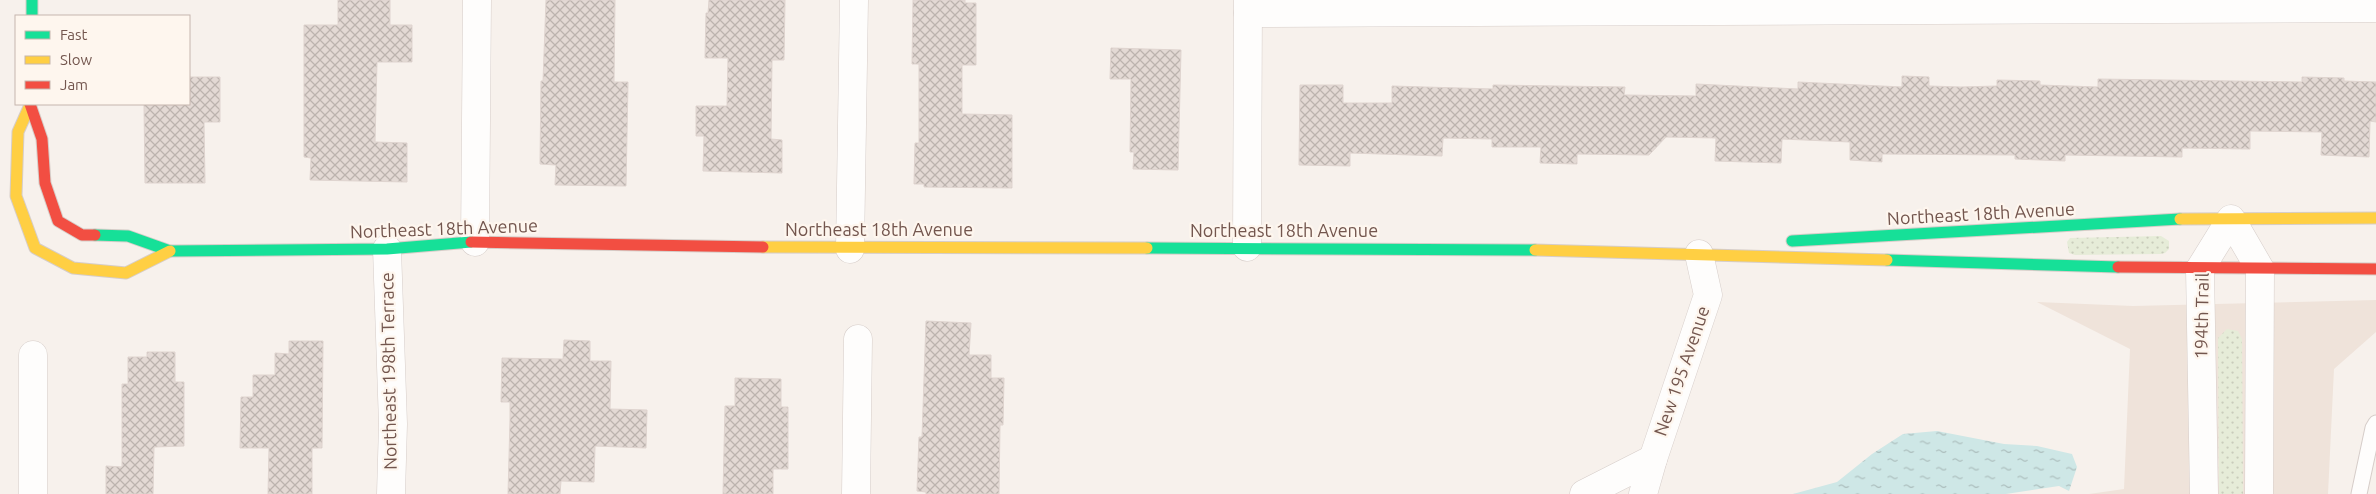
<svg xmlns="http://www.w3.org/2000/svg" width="2376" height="494" viewBox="0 0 2376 494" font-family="Ubuntu,sans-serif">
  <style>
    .residential { fill: #efe3da }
    .grass { fill: url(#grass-dots) }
    .water { fill: url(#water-ripples) }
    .building { fill: url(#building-cross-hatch); stroke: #dfd4cf }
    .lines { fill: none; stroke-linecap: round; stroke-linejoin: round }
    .lane-casing { stroke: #d6cdc9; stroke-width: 17 }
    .street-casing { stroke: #d6cdc9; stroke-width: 29 }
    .fast-casing { stroke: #d6cdc8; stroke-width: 13 }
    .slow-casing { stroke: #d6cdc8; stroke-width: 13 }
    .jam-casing { stroke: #d6cdc8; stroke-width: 13 }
    .lane { stroke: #fefdfc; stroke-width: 15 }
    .street { stroke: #fefdfc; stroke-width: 28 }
    .fast { stroke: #16e098; stroke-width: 11 }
    .slow { stroke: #ffcf43; stroke-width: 11 }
    .jam { stroke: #f24e42; stroke-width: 11 }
    .labels { text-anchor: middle; stroke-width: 4.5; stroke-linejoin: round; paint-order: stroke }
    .street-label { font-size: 18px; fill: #73564e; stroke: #fef6ee }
  </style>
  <defs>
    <pattern id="grass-dots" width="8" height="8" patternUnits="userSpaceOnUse" patternTransform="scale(1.25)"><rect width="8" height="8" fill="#e6ecd8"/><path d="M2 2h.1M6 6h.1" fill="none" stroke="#c9ccbb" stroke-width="1.8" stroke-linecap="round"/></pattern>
    <pattern id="water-ripples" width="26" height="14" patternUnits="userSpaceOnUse" patternTransform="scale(1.25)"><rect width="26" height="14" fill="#cee7e6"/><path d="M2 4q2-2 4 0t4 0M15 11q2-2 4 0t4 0" fill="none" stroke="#acbebd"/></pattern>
    <pattern id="building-cross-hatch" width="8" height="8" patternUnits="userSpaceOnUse" patternTransform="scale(1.25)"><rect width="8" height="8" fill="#e3d9d4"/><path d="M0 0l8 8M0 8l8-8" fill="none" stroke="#bcb3ae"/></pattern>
  </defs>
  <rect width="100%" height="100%" fill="#f7f1ec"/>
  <path class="residential" d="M 2376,300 L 2376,332 L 2334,369 L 2328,494 L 2089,494 L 2124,489 L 2130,349 L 2037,302 L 2133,306 Z"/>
  <g class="grass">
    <path d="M 2161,236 L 2169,241 L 2169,249 L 2165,253 L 2161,254 L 2075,255 L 2069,253 L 2067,242 L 2070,238 Z"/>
    <path d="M 2227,329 L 2238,331 L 2242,339 L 2243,494 L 2219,494 L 2218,338 Z"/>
  </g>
  <path class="water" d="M 1937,431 L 2004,444 L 2037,446 L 2072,454 L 2077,467 L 2069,491 L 2059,486 L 2006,494 L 1793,494 L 1837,482 L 1872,454 L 1903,434 Z"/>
  <g class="building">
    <path d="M 338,0 L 390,0 L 390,25 L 412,25 L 412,62 L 377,62 L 375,142 L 407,143 L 407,182 L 310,180 L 311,158 L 304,157 L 304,25 L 338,25 Z"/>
    <path d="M 546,0 L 615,0 L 614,82 L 628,82 L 626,186 L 555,185 L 556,165 L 540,164 L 541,81 L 543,81 Z"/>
    <path d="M 709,0 L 785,0 L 784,60 L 772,60 L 771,139 L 782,140 L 782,173 L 703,171 L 704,136 L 696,136 L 696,106 L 727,106 L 728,58 L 705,58 L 706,13 L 708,13 Z"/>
    <path d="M 913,0 L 965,0 L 965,3 L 976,3 L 976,65 L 962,65 L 962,114 L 1012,115 L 1012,188 L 924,187 L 924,184 L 914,184 L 915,143 L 919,143 L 919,64 L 912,64 Z"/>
    <path d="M 1111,48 L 1181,50 L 1178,170 L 1133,169 L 1134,152 L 1130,152 L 1131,79 L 1110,79 Z"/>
    <path d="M 1902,76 L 1929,77 L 1929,86 L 1961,87 L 1997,86 L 1997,80 L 2040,81 L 2040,85 L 2098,87 L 2098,79 L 2302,82 L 2302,77 L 2344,78 L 2344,81 L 2376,82 L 2376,122 L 2370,121 L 2369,157 L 2321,155 L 2322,132 L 2250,131 L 2250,149 L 2182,148 L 2182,157 L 2065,155 L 2065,161 L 2015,159 L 2015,155 L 1882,154 L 1882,162 L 1850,160 L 1850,142 L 1782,139 L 1781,163 L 1715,161 L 1716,138 L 1666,137 L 1649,155 L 1577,154 L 1577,164 L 1540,163 L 1541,147 L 1492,147 L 1492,139 L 1443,138 L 1442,156 L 1350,153 L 1350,166 L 1299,165 L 1300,85 L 1343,85 L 1343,103 L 1392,103 L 1392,86 L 1493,89 L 1493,85 L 1625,87 L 1624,95 L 1696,96 L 1696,84 L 1798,89 L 1798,82 L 1902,87 Z"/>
    <path d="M 189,77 L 220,77 L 220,122 L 204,122 L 205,183 L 145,183 L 144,104 L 189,104 Z"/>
    <path d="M 926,321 L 971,323 L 969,355 L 991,355 L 991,378 L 1004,378 L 1003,425 L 1000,425 L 999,494 L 926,494 L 926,492 L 917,491 L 919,437 L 922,437 Z"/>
    <path d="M 564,340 L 590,341 L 590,361 L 611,361 L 610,409 L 647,410 L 646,448 L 595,446 L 594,482 L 561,481 L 560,494 L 508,494 L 510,419 L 510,402 L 501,402 L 502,358 L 563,359 Z"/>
    <path d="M 289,341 L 323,341 L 322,448 L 312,448 L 312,494 L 268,494 L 269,448 L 240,448 L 241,397 L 253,397 L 253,375 L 275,375 L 275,353 L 289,354 Z"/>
    <path d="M 147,352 L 175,352 L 175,382 L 184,382 L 184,446 L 154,447 L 153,494 L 106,494 L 106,466 L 122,467 L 122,384 L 128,384 L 128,357 L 147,357 Z"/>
    <path d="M 735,378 L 781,379 L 781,407 L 788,407 L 788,469 L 773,469 L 773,494 L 723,494 L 725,406 L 735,406 Z"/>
  </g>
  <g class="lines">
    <defs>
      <path id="lane" d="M 2359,494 L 2373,428 L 2376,423"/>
      <g id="street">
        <path d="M 1248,13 L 2376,8"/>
        <path d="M 475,242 L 477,0"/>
        <path d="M 1247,247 L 1248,0"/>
        <path d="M 387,249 L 393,424 L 391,494"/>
        <path d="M 850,249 L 854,0"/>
        <path d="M 33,355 L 33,494"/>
        <path d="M 1653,459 L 1708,295 L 1699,254"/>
        <path d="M 856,494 L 858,339"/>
        <path d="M 1584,494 L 1653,459 L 1643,494"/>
        <path d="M 2204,494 L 2200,269 L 2231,219 L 2260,269 L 2259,494"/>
      </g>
      <g id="fast">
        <path d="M 32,0 L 32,16"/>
        <path d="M 95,235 L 128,236 L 170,251 L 387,249 L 471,242"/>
        <path d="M 1792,241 L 2180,219"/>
        <path d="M 1147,248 L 1535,250"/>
        <path d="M 1887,260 L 2118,267"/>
      </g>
      <g id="slow">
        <path d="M 30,105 L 18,132 L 16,196 L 35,248 L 73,268 L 126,273 L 170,251"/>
        <path d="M 2180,219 L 2376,218"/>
        <path d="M 763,247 L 1147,248"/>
        <path d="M 1535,250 L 1887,260"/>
      </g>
      <g id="jam">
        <path d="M 30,104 L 42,139 L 45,183 L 58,221 L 82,235 L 95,235"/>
        <path d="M 471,242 L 763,247"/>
        <path d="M 2118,267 L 2376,269"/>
      </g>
    </defs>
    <use href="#lane" class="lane-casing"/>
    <use href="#street" class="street-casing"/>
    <use href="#fast" class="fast-casing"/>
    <use href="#slow" class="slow-casing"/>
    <use href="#jam" class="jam-casing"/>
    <use href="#lane" class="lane"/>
    <use href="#street" class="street"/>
    <use href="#fast" class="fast"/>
    <use href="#slow" class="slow"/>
    <use href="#jam" class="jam"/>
  </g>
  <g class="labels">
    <g class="street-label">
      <text transform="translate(1981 214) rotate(-3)" y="6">Northeast 18th Avenue</text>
      <text transform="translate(444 229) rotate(-2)" y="6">Northeast 18th Avenue</text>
      <text x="879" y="236">Northeast 18th Avenue</text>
      <text x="1284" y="237">Northeast 18th Avenue</text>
      <text transform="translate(2202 316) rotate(-89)" y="6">194th Trail</text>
      <text transform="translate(389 371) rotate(-91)" y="6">Northeast 198th Terrace</text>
      <text transform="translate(1682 371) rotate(-71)" y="6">New 195 Avenue</text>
    </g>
  </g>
  <rect x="15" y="15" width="175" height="90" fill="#fef6ee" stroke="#c6b6ae"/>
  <rect x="25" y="31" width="25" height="8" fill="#16e098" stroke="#c6b6ae"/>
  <text x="60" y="40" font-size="15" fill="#73564e">Fast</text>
  <rect x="25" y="56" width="25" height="8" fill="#ffcf43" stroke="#c6b6ae"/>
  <text x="60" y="65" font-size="15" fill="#73564e">Slow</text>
  <rect x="25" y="81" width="25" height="8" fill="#f24e42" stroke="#c6b6ae"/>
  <text x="60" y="90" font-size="15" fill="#73564e">Jam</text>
</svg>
